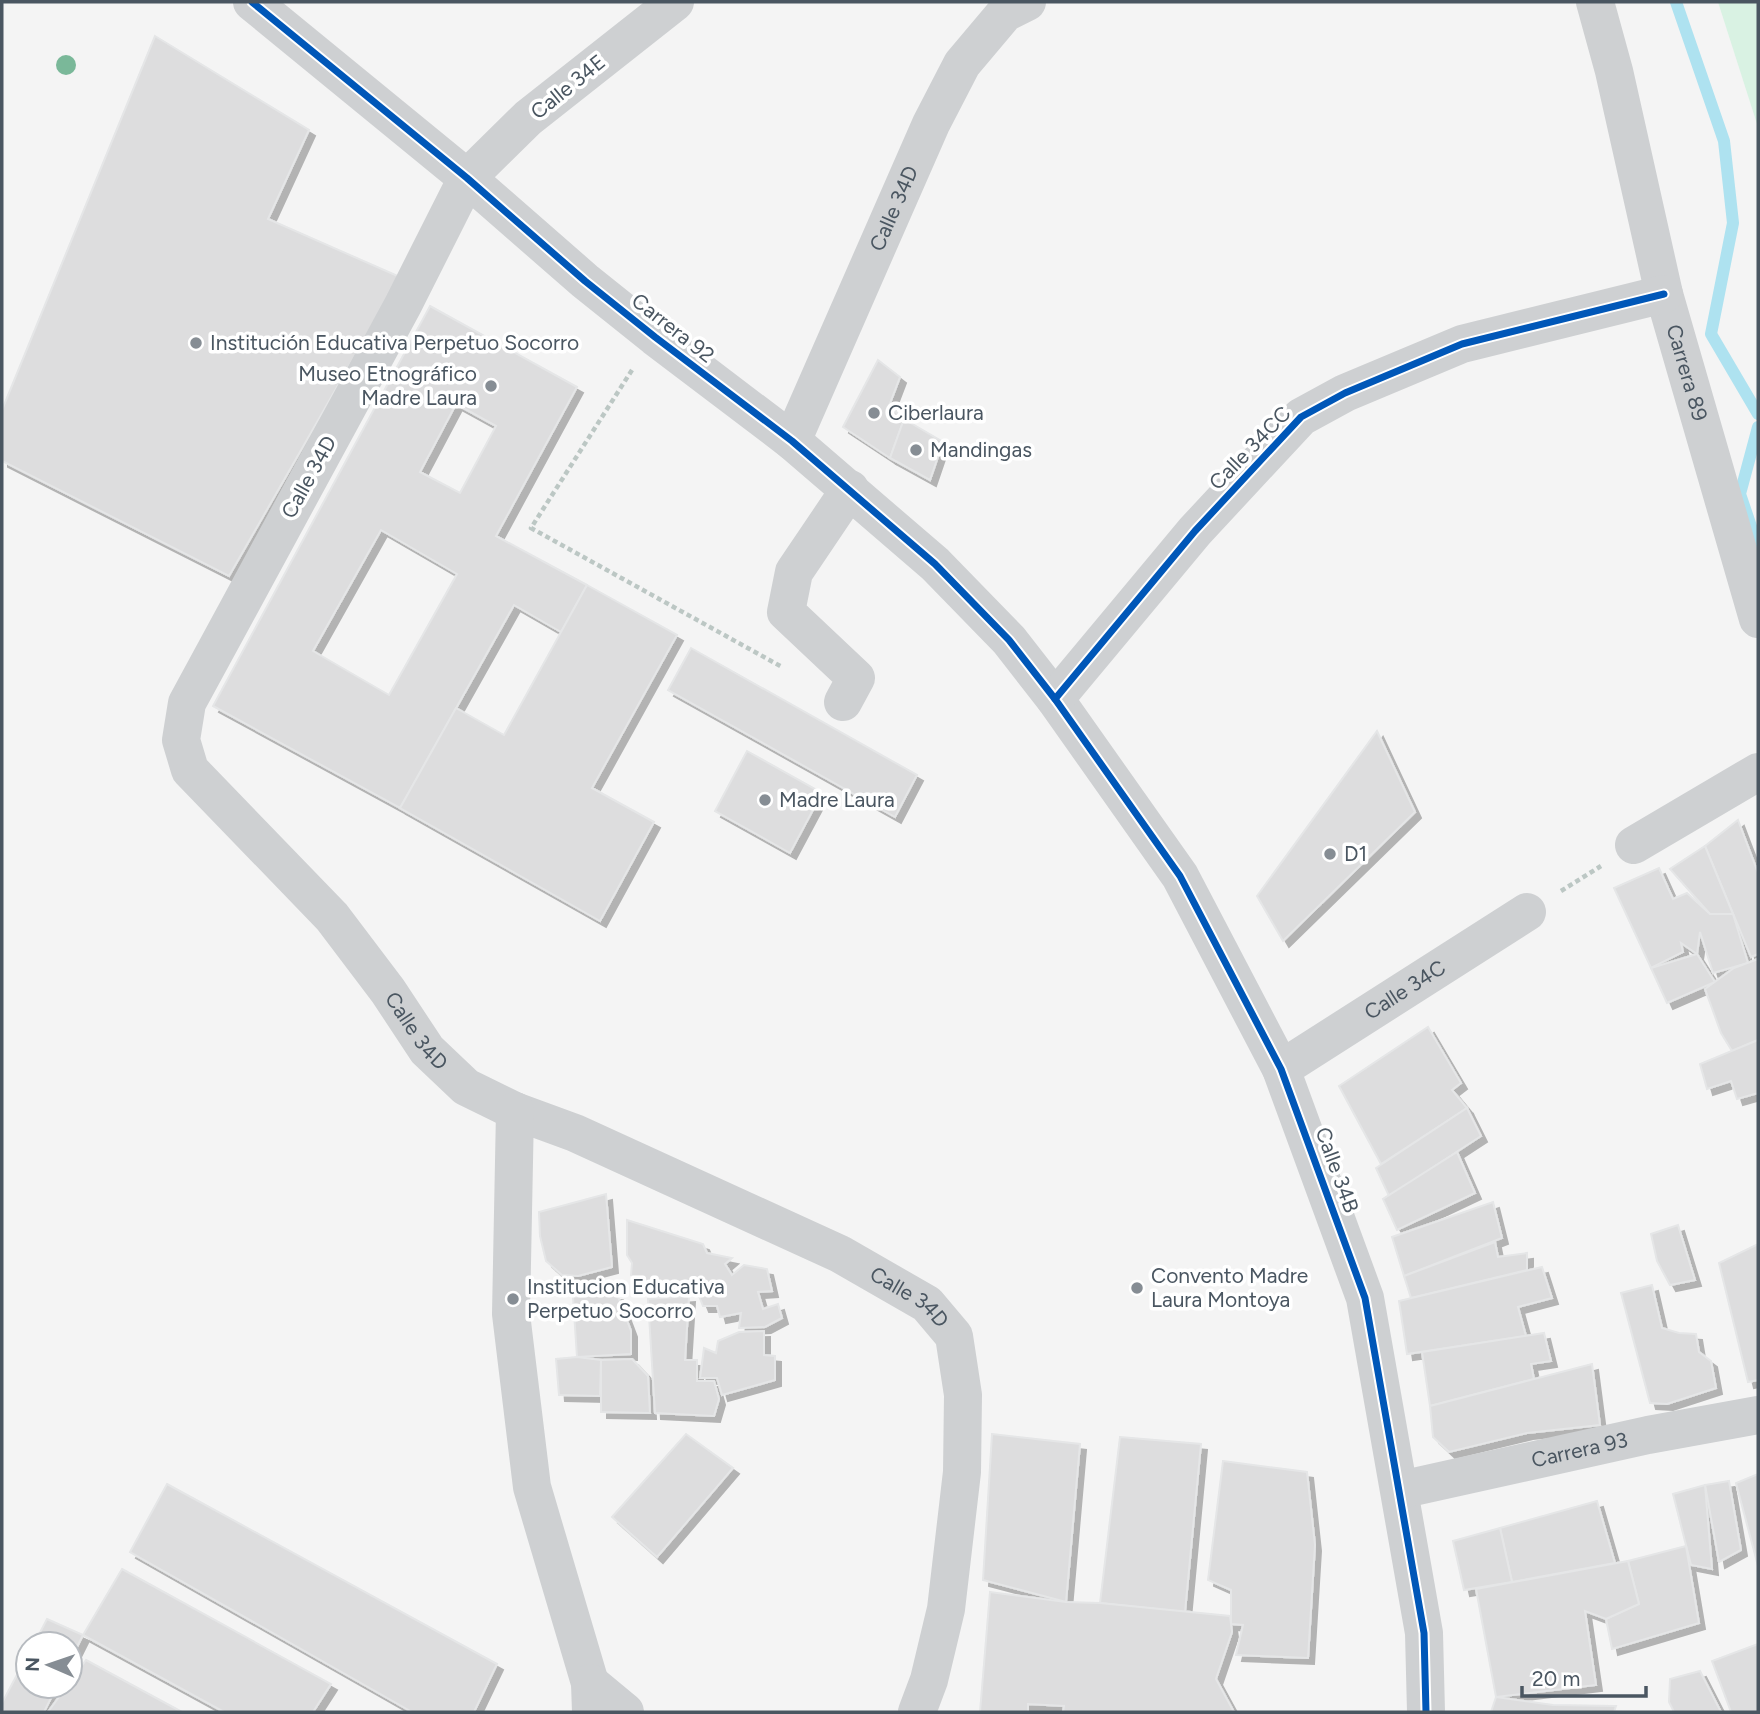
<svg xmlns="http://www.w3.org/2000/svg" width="1760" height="1714" viewBox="0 0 1760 1714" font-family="Figtree,sans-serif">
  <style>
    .green { fill: #d9f2e3 }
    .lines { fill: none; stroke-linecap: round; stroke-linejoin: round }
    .stream { stroke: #aee2f0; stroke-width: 12 }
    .building { fill: #ddddde; stroke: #e5e6e7; stroke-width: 2; fill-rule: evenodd; filter: url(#shadow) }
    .path { stroke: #bcc7c4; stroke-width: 4.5; stroke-dasharray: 5 3.5; stroke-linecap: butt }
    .minor { stroke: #ced0d2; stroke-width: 38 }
    .cycleway-casing { stroke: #fff; stroke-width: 11 }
    .cycleway { stroke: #0057b8; stroke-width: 7 }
    .tree { fill: #7ab899 }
    .poi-dot { fill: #868d94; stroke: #fff; stroke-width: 2.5 }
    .labels { text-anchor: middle; stroke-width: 7; stroke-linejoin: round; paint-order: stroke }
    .street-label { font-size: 21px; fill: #4a5661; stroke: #fff }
    .poi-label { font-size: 21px; fill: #4a5661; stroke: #fff; text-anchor: start }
  </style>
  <defs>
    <filter id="shadow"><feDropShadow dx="6" dy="6" stdDeviation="0" flood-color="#0004"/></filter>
  </defs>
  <rect width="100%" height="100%" fill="#f4f4f4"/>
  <path class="green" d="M 1718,2 L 1758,2 L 1758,127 Z"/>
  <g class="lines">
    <g class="stream">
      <path d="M 1676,2 L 1724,141 L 1733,223 L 1711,334 L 1758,414"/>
      <path d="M 1758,427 L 1740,494 L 1758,547"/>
    </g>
  </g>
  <g class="building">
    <path d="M 155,36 L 309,130 L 268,219 L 400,277 L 229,576 L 2,461 L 2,410 Z"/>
    <path d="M 430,306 L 577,387 L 496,536 L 587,585 L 561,632 L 514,605 L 400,808 L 213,706 ZM 456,404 L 496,426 L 460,493 L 420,472 ZM 381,530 L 457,574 L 389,695 L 313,651 Z"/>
    <path d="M 878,360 L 900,377 L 889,406 L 904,419 L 890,458 L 843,427 Z"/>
    <path d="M 904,419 L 943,442 L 930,480 L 890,458 Z"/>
    <path d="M 587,585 L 677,635 L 592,788 L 654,822 L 600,921 L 400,808 L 456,708 L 504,735 Z"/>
    <path d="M 691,648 L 917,775 L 895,817 L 668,690 Z"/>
    <path d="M 1377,731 L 1415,812 L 1283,941 L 1257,896 Z"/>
    <path d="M 747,751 L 822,793 L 790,853 L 715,811 Z"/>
    <path d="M 1738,820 L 1758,873 L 1758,954 L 1751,957 L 1705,846 Z"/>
    <path d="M 1705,846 L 1733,914 L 1710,914 L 1670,869 Z"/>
    <path d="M 1659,868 L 1673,899 L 1687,893 L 1710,914 L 1733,914 L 1748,963 L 1713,973 L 1700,932 L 1697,954 L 1681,943 L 1683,952 L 1651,968 L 1614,888 Z"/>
    <path d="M 1697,954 L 1715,982 L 1667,1003 L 1651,968 Z"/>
    <path d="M 1758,959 L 1758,1040 L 1732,1051 L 1721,1033 L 1705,989 L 1734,968 Z"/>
    <path d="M 1428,1027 L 1461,1083 L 1452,1090 L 1467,1108 L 1381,1164 L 1339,1086 Z"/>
    <path d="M 1758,1040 L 1758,1093 L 1737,1099 L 1731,1081 L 1707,1089 L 1700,1064 Z"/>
    <path d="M 1467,1108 L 1481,1136 L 1389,1196 L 1376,1168 Z"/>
    <path d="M 1457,1152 L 1475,1193 L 1397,1230 L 1383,1199 Z"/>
    <path d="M 606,1194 L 612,1267 L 578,1276 L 562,1275 L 546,1261 L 540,1236 L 539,1212 Z"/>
    <path d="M 1493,1202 L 1502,1238 L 1404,1276 L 1392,1237 Z"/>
    <path d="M 627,1220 L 703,1244 L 707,1253 L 732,1258 L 725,1264 L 732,1275 L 744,1265 L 767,1269 L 772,1291 L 758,1292 L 763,1309 L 778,1304 L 782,1318 L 765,1327 L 739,1328 L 741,1313 L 720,1317 L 717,1306 L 703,1306 L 693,1281 L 652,1290 L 631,1275 L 632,1263 L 627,1255 Z"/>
    <path d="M 1678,1225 L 1695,1280 L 1670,1285 L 1657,1261 L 1651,1234 Z"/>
    <path d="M 1495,1242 L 1498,1257 L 1527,1253 L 1527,1270 L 1411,1298 L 1404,1276 Z"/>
    <path d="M 1758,1244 L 1758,1380 L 1748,1382 L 1719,1263 Z"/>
    <path d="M 1542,1267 L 1552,1298 L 1518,1307 L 1526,1336 L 1407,1354 L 1399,1301 Z"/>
    <path d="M 1652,1285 L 1662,1328 L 1679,1333 L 1696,1334 L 1699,1352 L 1711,1361 L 1716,1388 L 1667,1404 L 1650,1403 L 1621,1293 Z"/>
    <path d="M 617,1294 L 631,1331 L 631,1354 L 577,1357 L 573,1297 Z"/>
    <path d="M 689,1296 L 685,1360 L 697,1360 L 697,1381 L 714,1381 L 719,1399 L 714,1416 L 655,1413 L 648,1299 Z"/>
    <path d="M 764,1331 L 764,1355 L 775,1356 L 775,1380 L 722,1395 L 717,1378 L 700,1378 L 704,1348 L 716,1353 L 718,1341 L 739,1332 Z"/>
    <path d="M 1544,1333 L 1551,1361 L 1531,1364 L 1534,1379 L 1430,1406 L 1422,1352 Z"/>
    <path d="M 577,1357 L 601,1360 L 600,1396 L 559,1395 L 556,1359 Z"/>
    <path d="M 632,1359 L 648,1376 L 650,1413 L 601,1412 L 601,1360 Z"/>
    <path d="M 1592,1364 L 1600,1425 L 1527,1433 L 1449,1452 L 1433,1437 L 1430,1406 Z"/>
    <path d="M 686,1434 L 733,1468 L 657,1557 L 612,1517 Z"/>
    <path d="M 992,1434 L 1080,1444 L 1066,1602 L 983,1580 Z"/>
    <path d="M 1120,1437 L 1201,1444 L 1185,1612 L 1100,1603 Z"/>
    <path d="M 1223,1461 L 1307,1472 L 1315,1545 L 1308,1658 L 1236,1655 L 1243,1625 L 1231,1624 L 1231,1590 L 1208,1580 Z"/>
    <path d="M 1758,1474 L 1758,1566 L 1736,1483 Z"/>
    <path d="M 1729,1481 L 1741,1550 L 1719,1562 L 1705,1485 Z"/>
    <path d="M 167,1484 L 497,1664 L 474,1712 L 412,1712 L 130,1552 Z"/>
    <path d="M 1705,1485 L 1712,1569 L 1691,1565 L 1673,1494 Z"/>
    <path d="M 1597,1501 L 1615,1563 L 1512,1582 L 1500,1528 Z"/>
    <path d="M 1500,1528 L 1512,1582 L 1464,1590 L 1453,1541 Z"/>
    <path d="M 1686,1546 L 1699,1623 L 1612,1649 L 1606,1619 L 1639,1604 L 1628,1561 Z"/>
    <path d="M 1628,1561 L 1639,1604 L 1606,1619 L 1585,1611 L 1596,1685 L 1496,1697 L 1476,1589 Z"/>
    <path d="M 122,1569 L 331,1684 L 313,1712 L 224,1712 L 83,1635 Z"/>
    <path d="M 990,1592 L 1066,1602 L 1100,1603 L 1230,1616 L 1232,1632 L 1216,1679 L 1234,1712 L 1063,1712 L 1064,1706 L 1028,1704 L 1028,1712 L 980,1712 Z"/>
    <path d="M 47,1619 L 83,1635 L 70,1661 L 70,1644 L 34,1644 Z"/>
    <path d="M 1758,1644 L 1758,1712 L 1731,1712 L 1712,1661 Z"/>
    <path d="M 28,1654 L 28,1686 L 57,1686 L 44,1712 L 5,1712 L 2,1710 L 2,1703 Z"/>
    <path d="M 86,1660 L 182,1712 L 48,1712 L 67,1686 L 70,1686 L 70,1682 Z"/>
    <path d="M 1700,1671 L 1721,1712 L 1674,1712 L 1669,1702 L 1670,1679 Z"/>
    <path d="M 1496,1697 L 1553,1705 L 1616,1706 L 1614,1712 L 1491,1712 Z"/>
  </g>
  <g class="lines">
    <g class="path">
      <path d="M 632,370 L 531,528 L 782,667"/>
      <path d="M 1561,891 L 1601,866"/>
    </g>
    <g class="minor">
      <path d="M 252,2 L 467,178 L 585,281 L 655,337 L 792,441 L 935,564 L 1009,640 L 1055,699 L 1180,876 L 1281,1069 L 1365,1298 L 1424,1633 L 1426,1712"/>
      <path id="s1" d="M 675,2 L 528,118 L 467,178 L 403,305 L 187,703 L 181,740 L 190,770 L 332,917 L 388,991 L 427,1050 L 466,1087 L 515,1111 L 575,1133 L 840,1254 L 927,1304 L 954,1336 L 963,1395 L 962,1472 L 946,1609 L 929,1680 L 917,1712"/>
      <path id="s2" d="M 1595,2 L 1614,71 L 1664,294 L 1758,619"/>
      <path id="s3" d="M 792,441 L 931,124 L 962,64 L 1005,13 L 1027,2"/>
      <path d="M 1055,699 L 1195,531 L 1301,417 L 1345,393 L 1462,344 L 1664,294"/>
      <path d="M 843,702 L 856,678 L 786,612 L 794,572 L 850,489"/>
      <path d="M 1634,845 L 1758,772"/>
      <path id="s4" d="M 1281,1069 L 1527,912"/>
      <path d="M 515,1111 L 511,1314 L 532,1487 L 590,1683 L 591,1712"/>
      <path id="s5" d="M 1400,1490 L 1648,1435 L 1758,1415"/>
      <path d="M 590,1683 L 625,1712"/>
    </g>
    <defs>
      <g id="cycleway">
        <path d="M 252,2 L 467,178 L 585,281 L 655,337 L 792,441 L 935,564 L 1009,640 L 1055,699 L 1180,876 L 1281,1069 L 1365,1298 L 1424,1633 L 1426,1712"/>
        <path d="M 1055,699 L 1195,531 L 1301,417 L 1345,393 L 1462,344 L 1664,294"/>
      </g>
    </defs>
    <use href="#cycleway" class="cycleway-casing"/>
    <use href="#cycleway" class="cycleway"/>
  </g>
  <circle class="tree" cx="66" cy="65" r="10"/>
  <g class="poi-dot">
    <circle cx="196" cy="343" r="7"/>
    <circle cx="491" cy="386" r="7"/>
    <circle cx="874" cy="413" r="7"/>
    <circle cx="916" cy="450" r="7"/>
    <circle cx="765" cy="800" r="7"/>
    <circle cx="1330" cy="854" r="7"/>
    <circle cx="1137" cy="1288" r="7"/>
    <circle cx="513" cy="1299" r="7"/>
  </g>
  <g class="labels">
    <g class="street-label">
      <text transform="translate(568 87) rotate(-39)" y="7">Calle 34E</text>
      <text dy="7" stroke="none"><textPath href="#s3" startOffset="254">Calle 34D</textPath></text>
      <text transform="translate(673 328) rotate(38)" y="7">Carrera 92</text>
      <text dy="7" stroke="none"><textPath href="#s2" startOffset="382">Carrera 89</textPath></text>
      <text transform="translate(1250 448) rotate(-46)" y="7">Calle 34CC</text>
      <text transform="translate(309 477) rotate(-61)" y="7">Calle 34D</text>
      <text dy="7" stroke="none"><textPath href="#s4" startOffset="147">Calle 34C</textPath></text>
      <text dy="7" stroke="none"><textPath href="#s1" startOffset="1283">Calle 34D</textPath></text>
      <text transform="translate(1337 1170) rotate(70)" y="7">Calle 34B</text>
      <text dy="7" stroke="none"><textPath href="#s1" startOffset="1850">Calle 34D</textPath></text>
      <text dy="7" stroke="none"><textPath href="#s5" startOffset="184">Carrera 93</textPath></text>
    </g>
    <g class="poi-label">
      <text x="210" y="350">Institución Educativa Perpetuo Socorro</text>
      <text x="477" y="381" text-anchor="end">Museo Etnográfico<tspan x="477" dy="24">Madre Laura</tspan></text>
      <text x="888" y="420">Ciberlaura</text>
      <text x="930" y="457">Mandingas</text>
      <text x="779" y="807">Madre Laura</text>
      <text x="1344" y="861">D1</text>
      <text x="1151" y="1283">Convento Madre<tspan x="1151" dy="24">Laura Montoya</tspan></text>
      <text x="527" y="1294">Institucion Educativa<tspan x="527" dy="24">Perpetuo Socorro</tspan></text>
    </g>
  </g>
  <rect width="1760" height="1714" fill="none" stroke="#4a5661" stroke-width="7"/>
  <g transform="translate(49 1665) rotate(272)"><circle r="33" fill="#ffffff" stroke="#b7bbc0" stroke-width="2"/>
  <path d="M0-5L12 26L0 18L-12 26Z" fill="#868d94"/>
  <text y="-10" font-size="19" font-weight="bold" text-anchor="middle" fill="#4a5661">N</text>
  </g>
  <path d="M1522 1686v10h124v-10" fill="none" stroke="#4a5661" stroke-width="3.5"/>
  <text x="1532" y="1686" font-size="21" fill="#4a5661" stroke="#ffffff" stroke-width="5" paint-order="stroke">20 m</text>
</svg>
